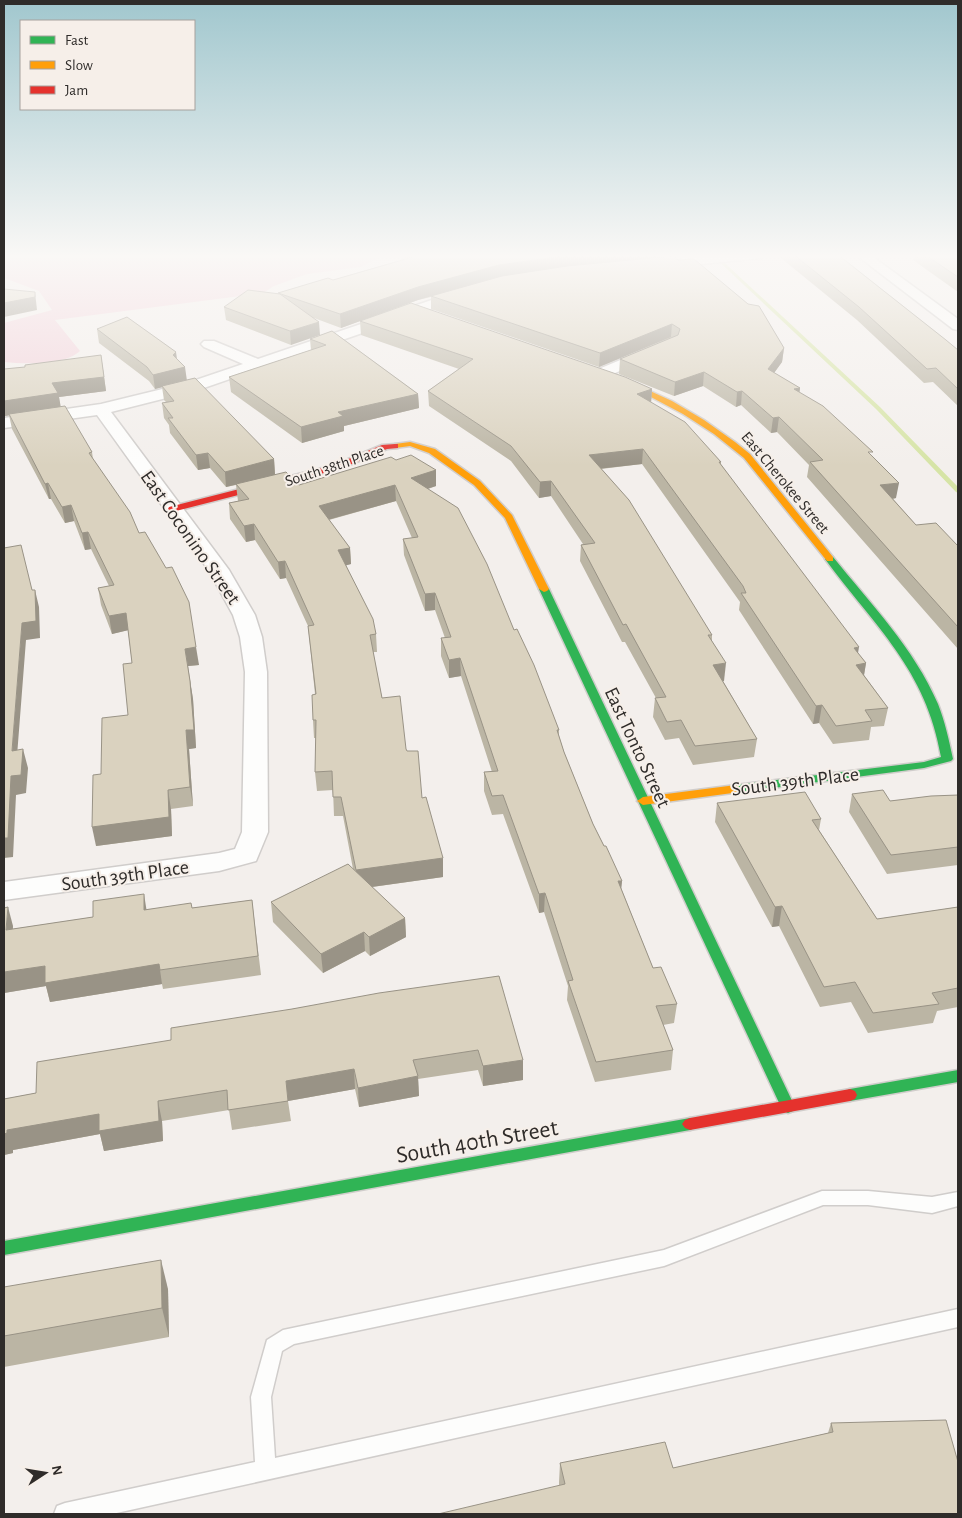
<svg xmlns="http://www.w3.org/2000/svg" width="962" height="1518" viewBox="0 0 962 1518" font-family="'Alegreya Sans',sans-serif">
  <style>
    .green { fill: #f2d1da }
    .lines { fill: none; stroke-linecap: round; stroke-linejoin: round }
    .stream { fill: #d6e4a6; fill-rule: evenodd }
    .lane-casing { stroke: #d0cdcb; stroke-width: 3 }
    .street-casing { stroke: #d0cdcb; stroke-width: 3 }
    .fast-casing { stroke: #d0cdcb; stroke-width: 3 }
    .slow-casing { stroke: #d0cdcb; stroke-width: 3 }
    .jam-casing { stroke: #d0cdcb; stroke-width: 3 }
    .lane { fill: #fdfdfc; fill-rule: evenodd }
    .street { fill: #fdfdfc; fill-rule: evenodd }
    .fast { fill: #30b455; fill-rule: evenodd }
    .slow { fill: #ff9f0a; fill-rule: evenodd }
    .jam { fill: #e5322d; fill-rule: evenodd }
    .wall { fill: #bbb5a4 }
    .shaded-wall { fill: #999386 }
    .building { fill: #dad2bf; stroke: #999386 }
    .labels { text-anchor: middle; stroke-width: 4; stroke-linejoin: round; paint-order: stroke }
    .far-street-label { font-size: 16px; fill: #2f2c2a; stroke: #f6efe9 }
    .street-label { font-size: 20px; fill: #2f2c2a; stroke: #f6efe9 }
    .near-street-label { font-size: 24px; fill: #2f2c2a; stroke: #f6efe9 }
  </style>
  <rect width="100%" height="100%" fill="#f3efec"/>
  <path class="green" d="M 4,254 L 386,254 L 361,267 L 307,274 L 274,286 L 263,293 L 55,320 L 80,351 C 64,366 25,364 4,362 L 4,323 L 52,310 L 39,291 L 4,278 Z"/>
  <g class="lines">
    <path class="stream" d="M 711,254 L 715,254 L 880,407 L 958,487 L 958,493 L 956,492 L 876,409 Z"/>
    <defs>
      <path id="lane" d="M 822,1191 L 868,1191 L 932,1197 L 958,1192 L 958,1206 L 932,1213 L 868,1205 L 823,1205 L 664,1266 L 294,1344 L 282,1351 L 271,1397 L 275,1458 L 958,1309 L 958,1327 L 112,1514 L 54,1514 L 57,1506 L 65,1503 L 255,1462 L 251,1397 L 267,1340 L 283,1330 L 664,1250 Z"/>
      <g id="street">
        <path d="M 726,254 L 768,254 L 761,258 L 662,268 L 655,264 L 662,260 Z"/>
        <path d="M 855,254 L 869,254 L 958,319 L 958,330 L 953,329 Z"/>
        <path d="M 464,289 L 469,290 L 471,293 L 469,296 L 198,390 L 111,412 L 229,570 L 255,615 L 262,637 L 267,672 L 268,832 L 256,861 L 219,871 L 4,900 L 4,882 L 219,853 L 235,849 L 242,832 L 245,672 L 240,637 L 233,615 L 209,571 L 97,415 L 4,428 L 4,418 L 101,404 L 187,383 L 243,364 L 204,347 L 201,344 L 204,341 L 214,341 L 258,359 Z"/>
        <path d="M 649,348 L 657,353 L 654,356 L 606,377 L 594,377 L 592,374 L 594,371 Z"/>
      </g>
      <g id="fast">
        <path d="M 830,556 L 833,557 C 870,603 914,648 938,704 C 945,722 949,740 953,759 L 951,761 L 924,768 L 736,793 L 732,792 L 730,789 L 736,785 L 924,762 L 941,757 C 926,669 875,627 825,559 Z"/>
        <path d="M 544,586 L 549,589 L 795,1107 L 793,1111 L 788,1113 L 783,1111 L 781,1107 L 539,589 Z"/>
        <path d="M 958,1070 L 958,1082 L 850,1101 L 845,1099 L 843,1095 L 845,1091 L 850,1089 Z"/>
        <path d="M 690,1118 L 695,1120 L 698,1124 L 695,1128 L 690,1130 L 4,1255 L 4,1241 Z"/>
      </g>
      <g id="slow">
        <path d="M 614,378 L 620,378 L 637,385 L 672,401 L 704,420 L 735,442 L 750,454 L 833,557 L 833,561 L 827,561 L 744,458 L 714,434 L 683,414 L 649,396 L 614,382 Z"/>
        <path d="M 410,442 L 435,449 L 480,481 L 512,515 L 549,589 L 547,591 L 544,592 L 539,589 L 505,518 L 474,485 L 429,453 L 410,446 L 395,448 L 391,446 L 395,444 Z"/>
        <path d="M 736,785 L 742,789 L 740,792 L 643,805 L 637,801 L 643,797 Z"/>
      </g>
      <g id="jam">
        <path d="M 395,444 L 398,444 L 398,448 L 387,449 L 340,469 L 172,512 L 168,509 L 169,507 L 334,465 L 382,445 Z"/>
        <path d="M 850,1089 L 855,1091 L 857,1095 L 855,1099 L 850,1101 L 690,1130 L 685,1128 L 682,1124 L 685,1120 L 690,1118 Z"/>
      </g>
    </defs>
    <use href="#lane" class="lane-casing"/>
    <use href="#street" class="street-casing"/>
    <use href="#fast" class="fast-casing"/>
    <use href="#slow" class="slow-casing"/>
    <use href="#jam" class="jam-casing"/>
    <use href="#lane" class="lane"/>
    <use href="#street" class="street"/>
    <use href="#fast" class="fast"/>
    <use href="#slow" class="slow"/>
    <use href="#jam" class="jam"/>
  </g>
  <g class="wall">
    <path d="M 404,254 L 660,254 L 660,257 L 784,348 L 782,362 L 774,373 L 800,388 L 799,393 L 872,456 L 896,498 L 893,499 L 916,525 L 958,546 L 958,649 L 807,477 L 809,465 L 777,432 L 771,433 L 741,405 L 736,407 L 703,386 L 674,396 L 619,374 L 620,359 L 671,337 L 599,367 L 431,309 L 431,297 L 418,300 L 341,328 L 314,318 L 291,345 L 226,320 L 224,307 L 333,280 L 404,259 Z"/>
    <path d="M 776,254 L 839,254 L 839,255 L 958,350 L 958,406 L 933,382 L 924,383 L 857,320 Z"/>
    <path d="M 914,254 L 958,254 L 958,292 L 913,260 Z"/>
    <path d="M 360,321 L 652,389 L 651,402 L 721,462 L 721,465 L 858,653 L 866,663 L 864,675 L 888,708 L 884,726 L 871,727 L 869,740 L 833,744 L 819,723 L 813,724 L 739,610 L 740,602 L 642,464 L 601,469 L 712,635 L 712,641 L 724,681 L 723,681 L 757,739 L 754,757 L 693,765 L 679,738 L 665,740 L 653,717 L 655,698 L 656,698 L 625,642 L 622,642 L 580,561 L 581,545 L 583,544 L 551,496 L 539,498 L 511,461 L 429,406 L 428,391 L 459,369 L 361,335 Z"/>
    <path d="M 97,329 L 177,359 L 186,380 L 274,459 L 275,474 L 299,485 L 396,460 L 436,470 L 436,486 L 428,489 L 514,630 L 559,730 L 559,736 L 564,752 L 593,824 L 622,881 L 621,888 L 653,968 L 677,1004 L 674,1023 L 663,1025 L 673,1050 L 671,1070 L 595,1082 L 567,1000 L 568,986 L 544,912 L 539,913 L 503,814 L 492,815 L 484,791 L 484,772 L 492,772 L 461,676 L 449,678 L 441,656 L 441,638 L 445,638 L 435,610 L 425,611 L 404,555 L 403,539 L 412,538 L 396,501 L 329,520 L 350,548 L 351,564 L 346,565 L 376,634 L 377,652 L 373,652 L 382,698 L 406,749 L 422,798 L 443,877 L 372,887 L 405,918 L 406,937 L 370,956 L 365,951 L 323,973 L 273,922 L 271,902 L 353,869 L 343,816 L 334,816 L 333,790 L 317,791 L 315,772 L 316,738 L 314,738 L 313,720 L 315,694 L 308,626 L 286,578 L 280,579 L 255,540 L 246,542 L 230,519 L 229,503 L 238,501 L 236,485 L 226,487 L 210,468 L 198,470 L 170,433 L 169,425 L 164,418 L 162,403 L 166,402 L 164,400 L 162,387 L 155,389 L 149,381 L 99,343 Z"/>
    <path d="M 332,331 L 418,394 L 419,408 L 344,426 L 344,431 L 302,443 L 231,392 L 229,377 L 311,350 L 310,339 Z"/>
    <path d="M 4,369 L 103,369 L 106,391 L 59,397 L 60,407 L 92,452 L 93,459 L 199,665 L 188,666 L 193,699 L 196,748 L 189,749 L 193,806 L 171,809 L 172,836 L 96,846 L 101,774 L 128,715 L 132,663 L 128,630 L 112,634 L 101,605 L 98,588 L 109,586 L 91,549 L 85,550 L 74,521 L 65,523 L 51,499 L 49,499 L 12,429 L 9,415 L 5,416 L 4,413 Z"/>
    <path d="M 852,794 L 890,801 L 958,795 L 958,865 L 887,874 L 849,812 Z"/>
    <path d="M 717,803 L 821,819 L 819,830 L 877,919 L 958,907 L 958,1007 L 937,1011 L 933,1023 L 868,1033 L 851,1002 L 820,1007 L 779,926 L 772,927 L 715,822 Z"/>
    <path d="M 252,900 L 261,975 L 163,989 L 162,984 L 50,1002 L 46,986 L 4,993 L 13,926 L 13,929 L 147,909 L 192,908 Z"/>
    <path d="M 499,976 L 523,1080 L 483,1086 L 478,1070 L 418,1079 L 419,1096 L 359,1107 L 355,1089 L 288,1101 L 291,1121 L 232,1130 L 229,1110 L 162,1121 L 163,1141 L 104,1151 L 100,1134 L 13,1150 L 13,1153 L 4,1155 L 4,1099 L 36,1093 L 171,1040 L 292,1009 Z"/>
    <path d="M 4,1287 L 168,1289 L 169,1337 L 4,1367 Z"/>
    <path d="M 831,1423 L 958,1462 L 559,1485 L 559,1482 L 560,1463 L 673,1468 L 828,1433 Z"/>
  </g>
  <g class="shaded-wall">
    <path d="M 578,254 L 660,254 L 660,258 L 498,277 L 418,300 L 341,328 L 340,314 L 418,287 L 499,265 Z"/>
    <path d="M 35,292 L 37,310 L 4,317 L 4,303 Z"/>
    <path d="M 319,322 L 320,335 L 291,345 L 290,331 Z"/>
    <path d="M 672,324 L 671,337 L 599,367 L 600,353 Z"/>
    <path d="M 784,348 L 782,362 L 766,384 L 768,369 Z"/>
    <path d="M 176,352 L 178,366 L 185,367 L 187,381 L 155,389 L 153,375 Z"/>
    <path d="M 101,355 L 106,391 L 59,397 L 61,408 L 5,416 L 4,408 L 4,401 L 52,383 Z"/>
    <path d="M 704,372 L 703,386 L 674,396 L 675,382 Z"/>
    <path d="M 800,388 L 798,403 L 794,389 Z"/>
    <path d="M 652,389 L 651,404 L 637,394 Z"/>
    <path d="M 742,391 L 741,405 L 736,407 L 737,392 Z"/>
    <path d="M 418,394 L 419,408 L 344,426 L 344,431 L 302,443 L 301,427 L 338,412 Z"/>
    <path d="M 779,417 L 777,432 L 771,433 L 773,418 Z"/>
    <path d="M 643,449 L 642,464 L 588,470 L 589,455 Z"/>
    <path d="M 208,453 L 210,468 L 198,470 L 196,455 Z"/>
    <path d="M 274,459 L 275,475 L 226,487 L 225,472 Z"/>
    <path d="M 436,470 L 436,486 L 411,494 L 411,478 Z"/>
    <path d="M 551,481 L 551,496 L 539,498 L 540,482 Z"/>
    <path d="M 48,483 L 51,499 L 49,499 L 45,484 Z"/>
    <path d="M 899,483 L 896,498 L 877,501 L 880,485 Z"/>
    <path d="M 395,485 L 396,501 L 320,522 L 319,506 Z"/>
    <path d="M 71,505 L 74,521 L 65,523 L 62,507 Z"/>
    <path d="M 254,524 L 255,540 L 246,542 L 244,526 Z"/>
    <path d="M 88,532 L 91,549 L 85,550 L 82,533 Z"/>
    <path d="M 350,548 L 351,564 L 340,567 L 338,550 Z"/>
    <path d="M 285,561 L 286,578 L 280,579 L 278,562 Z"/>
    <path d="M 35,590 L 39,607 L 40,638 L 26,640 L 16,769 L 12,751 L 22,623 Z"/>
    <path d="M 435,593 L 435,610 L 425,611 L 425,594 Z"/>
    <path d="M 126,613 L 129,630 L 112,634 L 109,616 Z"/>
    <path d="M 196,647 L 199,665 L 188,666 L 185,649 Z"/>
    <path d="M 859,647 L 856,665 L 854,648 Z"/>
    <path d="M 460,658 L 461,676 L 449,678 L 449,660 Z"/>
    <path d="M 726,663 L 724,681 L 711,683 L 713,665 Z"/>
    <path d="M 866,663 L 863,681 L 856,665 Z"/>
    <path d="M 190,681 L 193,699 L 196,748 L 189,749 L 193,806 L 190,787 L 186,730 Z"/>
    <path d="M 822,705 L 819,723 L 813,724 L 816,706 Z"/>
    <path d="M 23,749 L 28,768 L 26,793 L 16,795 L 13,857 L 4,858 L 4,838 L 11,776 Z"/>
    <path d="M 168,790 L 171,809 L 172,836 L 96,846 L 92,827 Z"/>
    <path d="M 443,858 L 443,877 L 357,889 L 356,870 Z"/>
    <path d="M 618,881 L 622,881 L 620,900 Z"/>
    <path d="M 545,893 L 544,912 L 539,913 L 539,894 Z"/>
    <path d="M 144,894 L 147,913 L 144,910 Z"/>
    <path d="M 782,906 L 779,926 L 772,927 L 775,907 Z"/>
    <path d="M 8,907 L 13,926 L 12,949 L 6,930 Z"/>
    <path d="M 405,918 L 406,937 L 370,956 L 369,937 Z"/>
    <path d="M 364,932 L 365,951 L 323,973 L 321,954 Z"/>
    <path d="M 159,964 L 160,970 L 162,984 L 50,1002 L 46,986 L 4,993 L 4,972 L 45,966 Z"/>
    <path d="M 523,1060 L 523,1080 L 483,1086 L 483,1066 Z"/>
    <path d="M 354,1069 L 355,1089 L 288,1101 L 286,1081 Z"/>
    <path d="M 418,1076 L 419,1096 L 359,1107 L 358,1088 Z"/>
    <path d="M 158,1101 L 162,1121 L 163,1141 L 104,1151 L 100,1134 L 13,1150 L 13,1153 L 4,1155 L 4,1134 L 7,1130 Z"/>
    <path d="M 161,1260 L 168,1289 L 169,1337 L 162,1308 Z"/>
  </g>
  <g class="building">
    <path d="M 406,254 L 578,254 L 499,265 L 418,287 L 340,314 L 278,293 L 328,278 L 333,280 L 413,257 Z"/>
    <path d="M 793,254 L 837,254 L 946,340 L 958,350 L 958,389 L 936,368 L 927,369 L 859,307 Z"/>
    <path d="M 924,254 L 958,254 L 958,277 Z"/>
    <path d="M 673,256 L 678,260 L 694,259 L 748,304 L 759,306 L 784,348 L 768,369 L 800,388 L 794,389 L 823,406 L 873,452 L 868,452 L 899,483 L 880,485 L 916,525 L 936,523 L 958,546 L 958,627 L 810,462 L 823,460 L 779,417 L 773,418 L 742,391 L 737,392 L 704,372 L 675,382 L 620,359 L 678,335 L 680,329 L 672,324 L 600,353 L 431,296 L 502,276 L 567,266 Z"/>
    <path d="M 4,289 L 35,292 L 35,297 L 4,303 Z"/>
    <path d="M 248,290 L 280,294 L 319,322 L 290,331 L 224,307 Z"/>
    <path d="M 411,303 L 625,377 L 652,389 L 637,394 L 685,422 L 721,462 L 719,462 L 859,647 L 854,648 L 866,663 L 856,665 L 888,708 L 865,710 L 872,721 L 836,726 L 822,705 L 816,706 L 741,593 L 746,593 L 743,586 L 643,449 L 589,455 L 629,500 L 712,635 L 708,635 L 726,663 L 713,665 L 757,739 L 695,746 L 681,720 L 667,722 L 655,698 L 666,697 L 626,624 L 623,625 L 581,545 L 595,543 L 551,481 L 540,482 L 511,446 L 428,391 L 473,359 L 360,321 Z"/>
    <path d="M 127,317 L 176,352 L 173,355 L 185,367 L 153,375 L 147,367 L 97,329 Z"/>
    <path d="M 332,331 L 418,394 L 338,412 L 343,416 L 301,427 L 229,377 L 326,345 L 310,339 Z"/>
    <path d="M 101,355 L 104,377 L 52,383 L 58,393 L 4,401 L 4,369 L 25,367 L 25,365 Z"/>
    <path d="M 195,378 L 274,459 L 225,472 L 208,453 L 196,455 L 168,418 L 173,418 L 162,403 L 174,401 L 162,386 Z"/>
    <path d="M 65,406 L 92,452 L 89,453 L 130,512 L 139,533 L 145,532 L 166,568 L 172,567 L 189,602 L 196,647 L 185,649 L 190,681 L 194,730 L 186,730 L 190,787 L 168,790 L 169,817 L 92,827 L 93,775 L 101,774 L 102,718 L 128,715 L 123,664 L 132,663 L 126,613 L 109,616 L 98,588 L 114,585 L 88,532 L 82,533 L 71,505 L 62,507 L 48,483 L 45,484 L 9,414 Z"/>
    <path d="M 411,455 L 436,470 L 411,478 L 458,508 L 487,564 L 514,630 L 517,629 L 534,665 L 559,730 L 557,730 L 564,752 L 593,824 L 604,846 L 606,846 L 622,881 L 618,881 L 653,968 L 661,967 L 677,1004 L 656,1006 L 673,1050 L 596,1062 L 568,981 L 573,980 L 545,893 L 539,894 L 503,795 L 492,796 L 484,772 L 498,771 L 460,658 L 449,660 L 441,638 L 451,637 L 435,593 L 425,594 L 403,539 L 418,537 L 395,485 L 319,506 L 350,548 L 338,550 L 373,619 L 376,634 L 370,635 L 382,698 L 400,696 L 406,749 L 407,751 L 418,751 L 422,798 L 426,797 L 443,858 L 356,870 L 341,797 L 333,797 L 332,771 L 315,772 L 316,720 L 313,720 L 312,695 L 316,694 L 308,626 L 314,625 L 285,561 L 278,562 L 254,524 L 244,526 L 229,503 L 249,499 L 236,484 L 286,472 L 299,485 L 391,457 L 396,460 Z"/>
    <path d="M 21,545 L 32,590 L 35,590 L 36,621 L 22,623 L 12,751 L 23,749 L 21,775 L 11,776 L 8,838 L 4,838 L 4,548 Z"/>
    <path d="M 883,790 L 890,801 L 931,796 L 958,795 L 958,847 L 891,855 L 852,794 Z"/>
    <path d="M 805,792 L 821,819 L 812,820 L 877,919 L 958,907 L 958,988 L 932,993 L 939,1004 L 873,1013 L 855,982 L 824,987 L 782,906 L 775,907 L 717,803 Z"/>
    <path d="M 348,864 L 405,918 L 369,937 L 364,932 L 321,954 L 271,902 Z"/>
    <path d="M 144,894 L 144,910 L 191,903 L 192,908 L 252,900 L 258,956 L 160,970 L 159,964 L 45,983 L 45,966 L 4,972 L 4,908 L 8,907 L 6,930 L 93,917 L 93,901 Z"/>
    <path d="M 499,976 L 523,1060 L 483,1066 L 478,1050 L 413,1060 L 418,1076 L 358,1088 L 354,1069 L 286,1081 L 288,1101 L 228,1110 L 227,1090 L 158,1101 L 159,1121 L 99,1131 L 99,1114 L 7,1130 L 7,1133 L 4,1134 L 4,1099 L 36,1093 L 37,1062 L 171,1040 L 171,1028 L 292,1009 L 379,993 Z"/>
    <path d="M 161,1260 L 162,1308 L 4,1336 L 4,1287 Z"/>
    <path d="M 946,1420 L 958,1462 L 958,1514 L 438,1514 L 565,1484 L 560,1463 L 665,1442 L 673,1468 L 833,1432 L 831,1423 Z"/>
  </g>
  <linearGradient id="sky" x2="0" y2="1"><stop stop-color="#a1c7ce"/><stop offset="0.55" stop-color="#faf8f6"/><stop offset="1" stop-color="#faf8f6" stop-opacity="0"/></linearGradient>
  <rect width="962" height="466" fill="url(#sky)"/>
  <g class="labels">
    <g class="far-street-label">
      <text transform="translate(334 465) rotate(-18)" y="6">South 38th Place</text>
      <text transform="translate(786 482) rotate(50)" y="6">East Cherokee Street</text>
    </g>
    <g class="street-label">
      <text transform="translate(191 537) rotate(55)" y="7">East Coconino Street</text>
      <text transform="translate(638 747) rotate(65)" y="7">East Tonto Street</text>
      <text transform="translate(795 781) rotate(-7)" y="7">South 39th Place</text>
      <text transform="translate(125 875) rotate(-8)" y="7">South 39th Place</text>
    </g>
    <g class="near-street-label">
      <text transform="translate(477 1141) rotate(-10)" y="8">South 40th Street</text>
    </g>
  </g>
  <rect width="962" height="1518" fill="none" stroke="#2f2c2a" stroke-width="10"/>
  <rect x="20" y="20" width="175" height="90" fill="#f6efe9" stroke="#a6a19d"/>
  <rect x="30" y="36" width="25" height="8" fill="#30b455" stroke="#a6a19d"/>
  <text x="65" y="45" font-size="15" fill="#2f2c2a">Fast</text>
  <rect x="30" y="61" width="25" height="8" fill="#ff9f0a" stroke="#a6a19d"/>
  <text x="65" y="70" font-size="15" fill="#2f2c2a">Slow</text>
  <rect x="30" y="86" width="25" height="8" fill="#e5322d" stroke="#a6a19d"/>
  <text x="65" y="95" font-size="15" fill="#2f2c2a">Jam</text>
  <g transform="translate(45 1473) rotate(78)" stroke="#f6efe9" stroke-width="4" paint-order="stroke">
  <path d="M0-4L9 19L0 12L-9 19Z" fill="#2f2c2a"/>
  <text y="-8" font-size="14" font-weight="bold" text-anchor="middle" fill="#2f2c2a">N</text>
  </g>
</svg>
